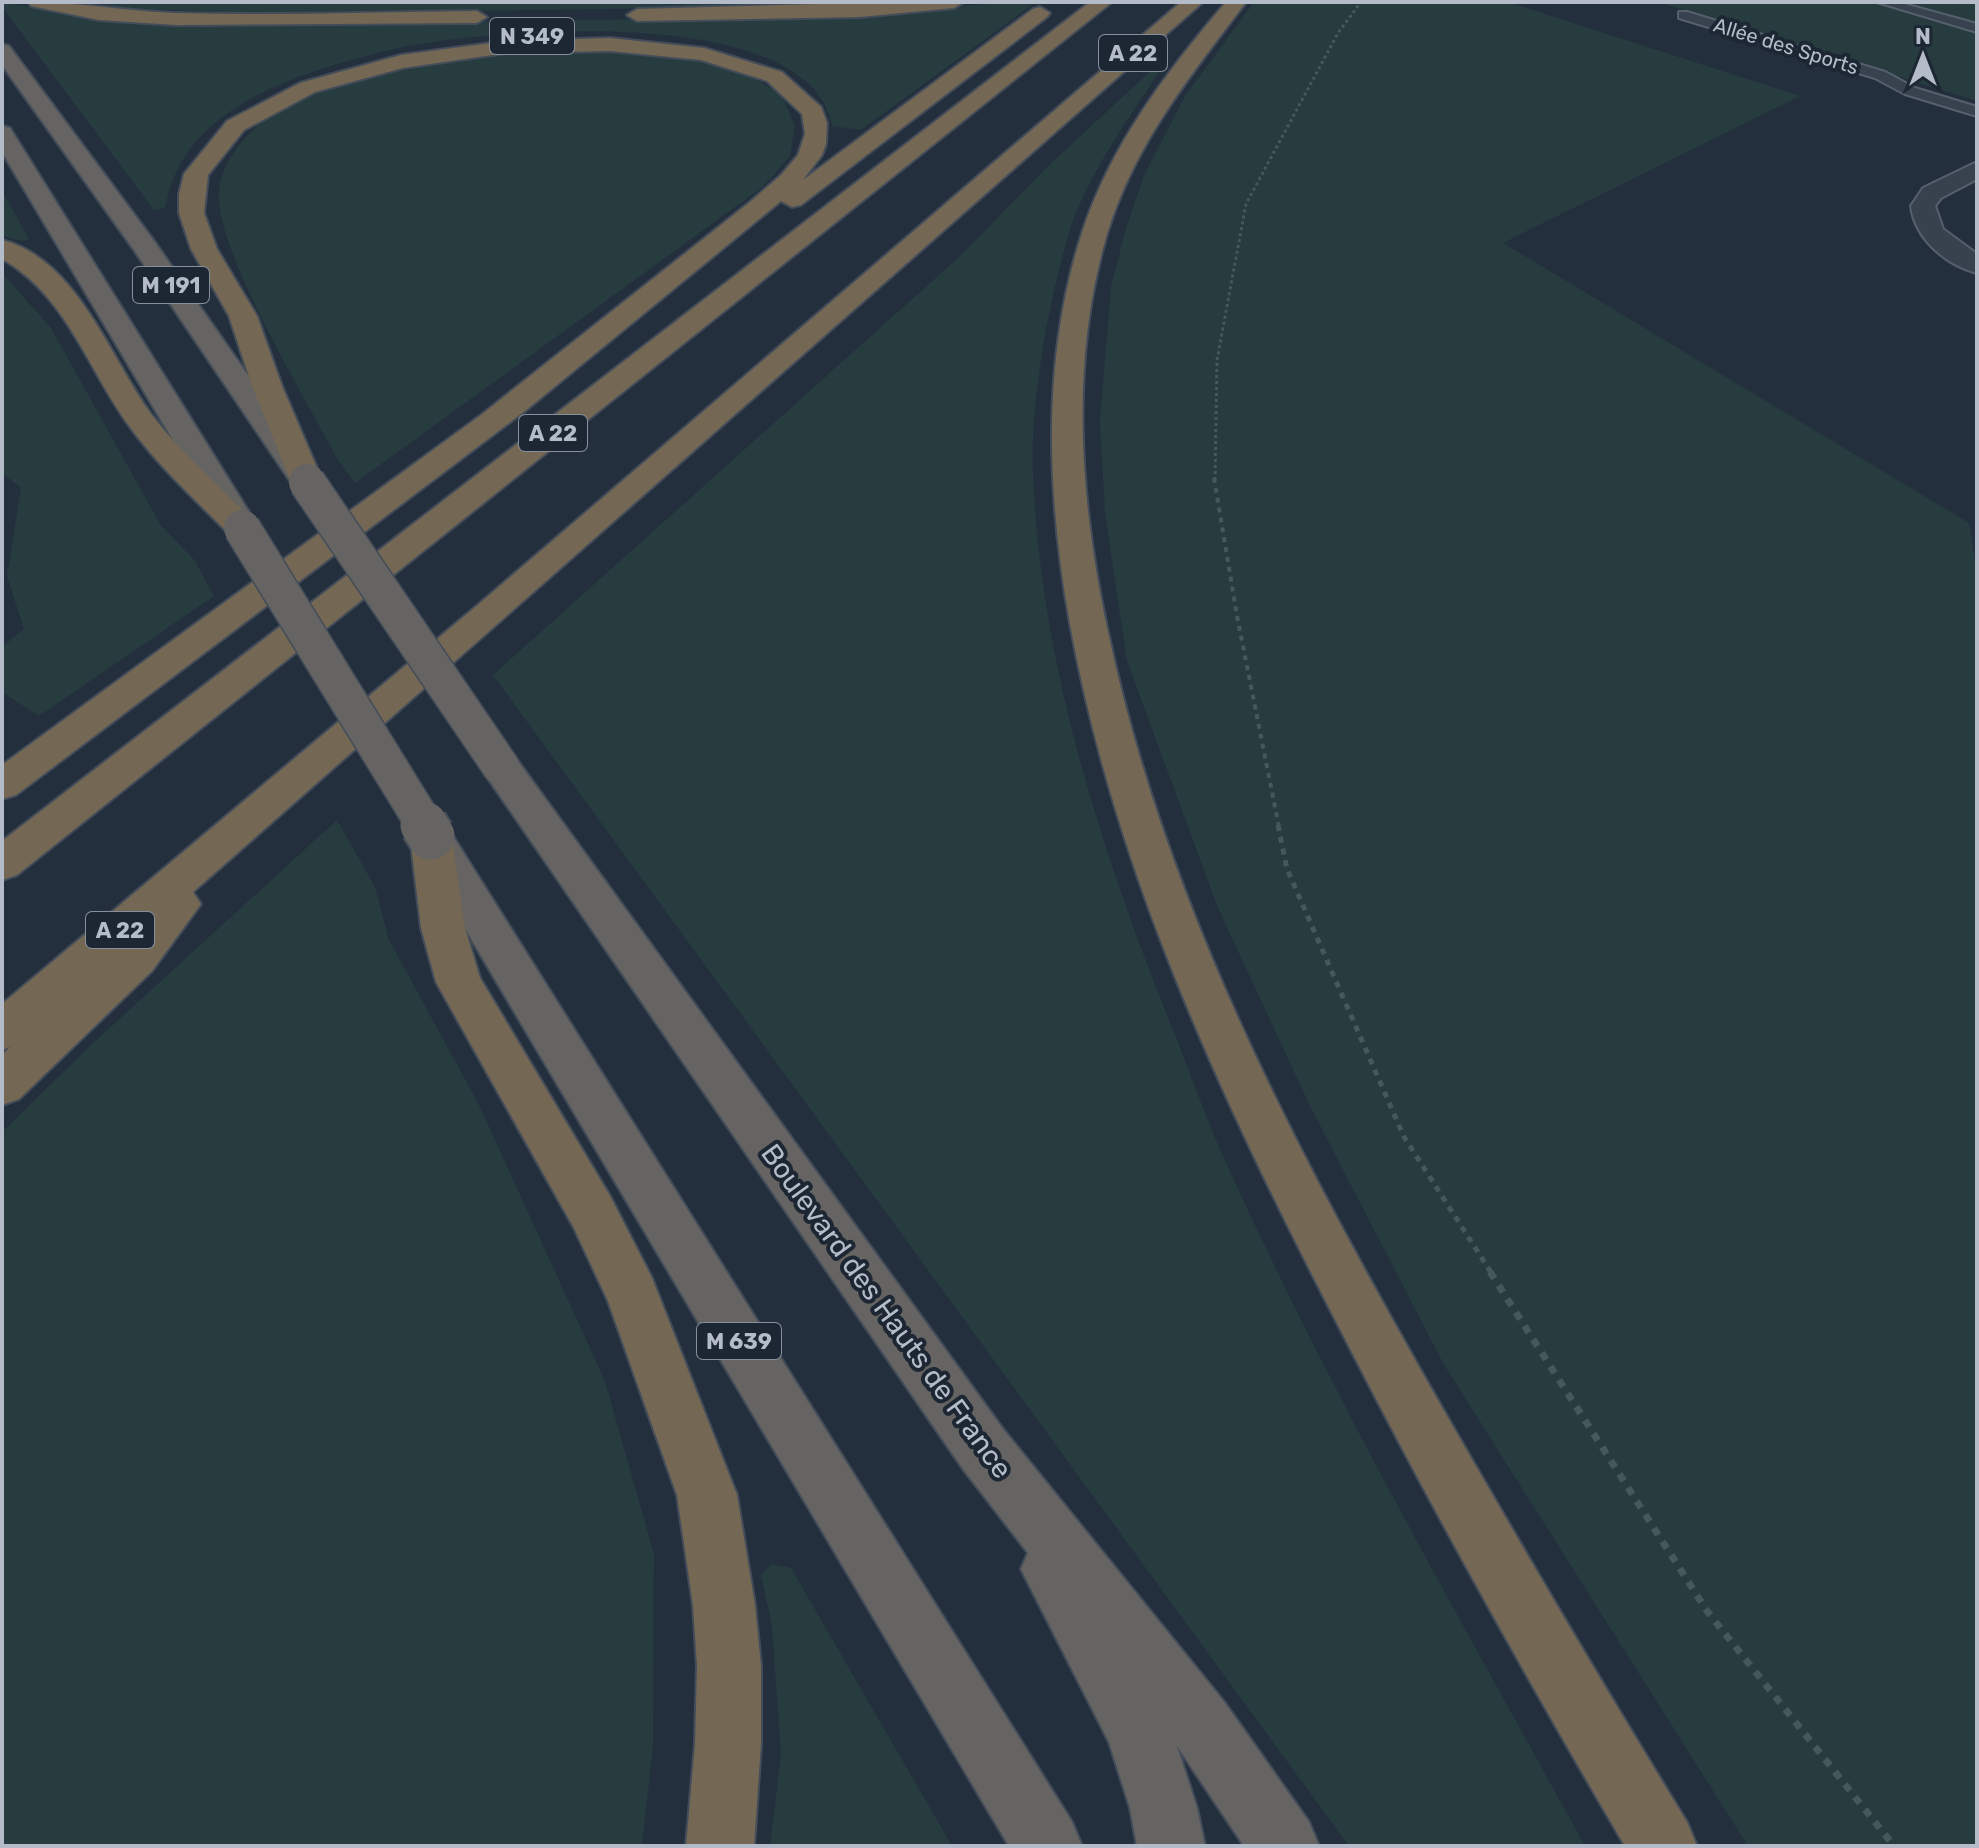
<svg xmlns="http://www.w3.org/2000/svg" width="1979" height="1848" viewBox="0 0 1979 1848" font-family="Rubik,sans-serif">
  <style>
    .green { fill: #263c3f }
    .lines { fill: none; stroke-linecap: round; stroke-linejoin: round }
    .service-casing { stroke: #565f6c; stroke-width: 4 }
    .minor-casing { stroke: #565f6c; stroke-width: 4 }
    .trunk-casing { stroke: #434c59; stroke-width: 4 }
    .motorway-casing { stroke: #434c59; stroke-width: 4 }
    .path-far3 { stroke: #44595c; stroke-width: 3; stroke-dasharray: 3 3; stroke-linecap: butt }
    .path-far2 { stroke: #44595c; stroke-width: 4; stroke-dasharray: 5 5; stroke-linecap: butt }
    .path-far1 { stroke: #44595c; stroke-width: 5; stroke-dasharray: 6 6; stroke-linecap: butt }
    .path { stroke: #44595c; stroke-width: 7; stroke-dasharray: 8 8; stroke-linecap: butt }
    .service { fill: #38414e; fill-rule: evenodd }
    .minor { fill: #38414e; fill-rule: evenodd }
    .trunk { fill: #656462; fill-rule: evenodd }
    .motorway { fill: #746855; fill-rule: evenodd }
    .trunk-bridge-far1-casing { stroke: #434c59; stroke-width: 39; stroke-linecap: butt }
    .trunk-bridge-casing { stroke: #434c59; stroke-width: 51; stroke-linecap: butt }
    .trunk-bridge-far1 { stroke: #656462; stroke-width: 36 }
    .trunk-bridge { stroke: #656462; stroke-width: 47 }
    .labels { text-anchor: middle; stroke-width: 8; stroke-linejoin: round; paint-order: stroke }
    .far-street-label { font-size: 20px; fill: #b4bcc9; stroke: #1d2633 }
    .shield { fill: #1d2633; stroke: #878f9c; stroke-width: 2 }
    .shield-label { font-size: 22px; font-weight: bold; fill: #b4bcc9 }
    .near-street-label { font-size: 28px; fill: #b4bcc9; stroke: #1d2633 }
  </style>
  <rect width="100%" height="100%" fill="#242f3e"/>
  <g class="green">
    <path d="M 2,2 L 108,20 L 232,25 L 865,16 C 923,11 979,2 1036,2 L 861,130 L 832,126 C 811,0 479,29 390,50 C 325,66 246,88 199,138 C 180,159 170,182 165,208 L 154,210 L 2,7 Z"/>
    <path d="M 82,2 L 899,2 L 816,6 L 257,14 L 128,8 Z"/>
    <path d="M 1254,2 L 1508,2 L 1800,96 L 1503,243 L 1969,523 L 1977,572 L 1977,1846 L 1748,1846 L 1443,1363 L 1310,1106 L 1218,908 L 1127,661 L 1105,513 L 1100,421 L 1111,286 L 1127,225 L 1145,173 L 1185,96 Z"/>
    <path d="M 1658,2 L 1977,2 L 1977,101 Z"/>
    <path d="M 481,47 L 681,52 L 736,68 L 781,94 L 795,126 L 790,156 L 764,186 L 355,483 L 338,460 C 309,405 212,245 219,190 C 225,141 283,99 327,84 C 376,68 430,59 481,47 Z"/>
    <path d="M 1155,67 L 1162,68 C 1129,118 1085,178 1068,236 C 1048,306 1030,402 1033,475 C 1041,669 1103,856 1175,1035 C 1194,1083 1211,1132 1233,1178 C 1338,1407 1464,1626 1585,1846 L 1349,1846 L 493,675 L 958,258 L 1048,166 Z"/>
    <path d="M 2,191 L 6,198 L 29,239 L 22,241 L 2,236 Z"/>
    <path d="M 2,273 L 51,328 L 160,524 L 195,561 L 214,596 L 39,716 L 2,692 L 2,647 L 24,629 L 7,576 L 21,488 L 2,473 Z"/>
    <path d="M 337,820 L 375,887 L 389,940 L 479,1105 L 605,1381 L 654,1554 L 653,1746 L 642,1846 L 2,1846 L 2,1132 L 90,1046 Z"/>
    <path d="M 771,1564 L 791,1568 L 952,1846 L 770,1846 L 781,1755 L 772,1626 L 761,1575 Z"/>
  </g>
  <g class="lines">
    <defs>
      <g id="service">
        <path d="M 1877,2 L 1897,2 L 1977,24 L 1977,32 Z"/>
        <path d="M 1679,12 L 1687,12 L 1885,72 L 1915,88 L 1977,107 L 1977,116 L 1905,94 L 1875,78 L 1679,18 Z"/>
      </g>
      <path id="minor" d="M 1977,162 L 1977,179 L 1941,198 L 1935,206 L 1943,229 L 1977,254 L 1977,273 C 1946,265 1915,239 1911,206 L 1923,188 Z"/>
      <g id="trunk">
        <path d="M 2,44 L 9,46 L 154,241 L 317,474 L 312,481 L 301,484 L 290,481 L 134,250 L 2,65 Z"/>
        <path d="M 2,126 L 10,128 L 13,133 L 259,528 L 254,535 L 242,538 L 230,535 L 225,528 L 2,152 Z"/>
        <path d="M 501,753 L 515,757 L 1003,1429 L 1225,1703 L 1309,1822 L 1319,1846 L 1244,1846 L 1177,1746 L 1197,1808 L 1205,1846 L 1137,1846 L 1130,1808 L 1109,1742 L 1021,1569 L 1028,1553 L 963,1469 L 487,777 L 481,767 L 487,757 Z"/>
        <path d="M 431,821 L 446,825 L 1072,1822 L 1082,1846 L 1009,1846 L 410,836 L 416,825 Z"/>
      </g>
      <g id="motorway">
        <path d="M 28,2 C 78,2 126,11 175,13 C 276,16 377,12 477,11 L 487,17 L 477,23 L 176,25 L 99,20 L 31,6 Z"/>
        <path d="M 892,2 L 964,2 L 954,8 L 860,17 L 637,21 L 627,15 L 637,9 Z"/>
        <path d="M 1090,2 L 1112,2 L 17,875 L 2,880 L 2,841 Z"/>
        <path d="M 1181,2 L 1203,2 L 193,892 L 201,904 L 152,971 L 19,1099 L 2,1105 L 2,1055 L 10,1047 L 2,1050 L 2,1004 L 480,603 Z"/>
        <path d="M 1226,2 L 1246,2 C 1191,75 1134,144 1107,234 C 1069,364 1080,502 1108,632 C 1166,908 1298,1154 1436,1397 C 1518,1540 1601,1682 1687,1822 L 1697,1846 L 1625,1846 C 1531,1686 1440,1523 1355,1358 C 1233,1123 1118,886 1070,624 C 1047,495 1041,359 1082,233 C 1110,146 1167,71 1226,2 Z"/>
        <path d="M 1040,7 L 1050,13 L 1047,17 L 801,205 L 792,207 L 781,201 L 525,411 L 16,795 L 2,799 L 2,765 L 481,415 L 750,202 L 781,175 L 798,155 L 805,134 L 802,114 L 767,81 L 701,60 L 610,51 L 506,53 L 403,68 L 315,92 L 244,130 L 208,175 L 204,213 L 217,249 L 257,316 L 282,386 L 323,482 L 318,489 L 307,492 L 296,489 L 291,482 L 252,386 L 229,316 L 191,249 L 179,213 L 179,194 L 184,174 L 227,121 L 300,83 L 401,55 L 506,41 L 610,38 L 704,48 L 782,72 L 821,107 L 827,123 L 826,144 L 822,155 L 803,180 L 1033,9 Z"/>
        <path d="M 2,240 C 77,259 110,358 151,414 C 181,453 219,486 254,521 L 259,528 L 254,535 L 242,538 L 230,535 C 196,500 159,467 130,427 C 88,370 67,296 2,259 Z"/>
        <path d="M 431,821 L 446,825 L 452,836 L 465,928 L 480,978 L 610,1196 L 652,1278 L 737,1495 L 755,1605 L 761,1666 L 761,1744 L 754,1846 L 686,1846 L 695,1744 L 697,1666 L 693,1605 L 677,1495 L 608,1301 L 574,1228 L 436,982 L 421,928 L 410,836 L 416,825 Z"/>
      </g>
    </defs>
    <use href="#service" class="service-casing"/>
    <use href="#minor" class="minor-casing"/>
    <use href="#trunk" class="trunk-casing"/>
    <use href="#motorway" class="motorway-casing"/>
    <path class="path-far3" d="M 1215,480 L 1217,360 L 1246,204 L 1338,33 L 1361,2"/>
    <path class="path-far2" d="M 1214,478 L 1237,616 L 1279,827"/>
    <path class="path-far1" d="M 1278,825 L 1287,869 L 1404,1137 L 1492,1274"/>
    <path class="path" d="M 1490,1272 L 1707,1611 L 1894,1846"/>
    <use href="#service" class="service"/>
    <use href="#minor" class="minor"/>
    <use href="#trunk" class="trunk"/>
    <use href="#motorway" class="motorway"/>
    <defs>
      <g id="trunk-bridge-far1">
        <path d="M 307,482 L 501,767"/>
        <path d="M 242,528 L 426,827"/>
      </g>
      <path id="trunk-bridge" d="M 424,825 L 431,836"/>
    </defs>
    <use href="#trunk-bridge-far1" class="trunk-bridge-far1-casing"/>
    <use href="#trunk-bridge" class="trunk-bridge-casing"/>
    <use href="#trunk-bridge-far1" class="trunk-bridge-far1"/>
    <use href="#trunk-bridge" class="trunk-bridge"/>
  </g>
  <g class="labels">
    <g class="far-street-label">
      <text transform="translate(1786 46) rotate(17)" y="7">Allée des Sports</text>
    </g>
    <g class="shield">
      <rect x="490" y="18" width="84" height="36" rx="6"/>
      <rect x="1099" y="35" width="68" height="36" rx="6"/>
      <rect x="133" y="267" width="76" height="36" rx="6"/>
      <rect x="519" y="415" width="68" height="36" rx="6"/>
      <rect x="86" y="912" width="68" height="36" rx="6"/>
      <rect x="697" y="1323" width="84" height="36" rx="6"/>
    </g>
    <g class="shield-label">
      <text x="532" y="44">N 349</text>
      <text x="1133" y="61">A 22</text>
      <text x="171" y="293">M 191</text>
      <text x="553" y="441">A 22</text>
      <text x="120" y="938">A 22</text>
      <text x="739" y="1349">M 639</text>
    </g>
    <g class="near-street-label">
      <text transform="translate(887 1311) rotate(54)" y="10">Boulevard des Hauts de France</text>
    </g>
  </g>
  <rect width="1979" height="1848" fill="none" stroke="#b4bcc9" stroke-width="8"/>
  <g transform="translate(1923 56)" stroke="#1d2633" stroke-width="6" paint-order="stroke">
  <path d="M0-6L14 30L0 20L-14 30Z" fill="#b4bcc9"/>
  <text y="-12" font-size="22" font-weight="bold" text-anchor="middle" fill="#b4bcc9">N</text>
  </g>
</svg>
